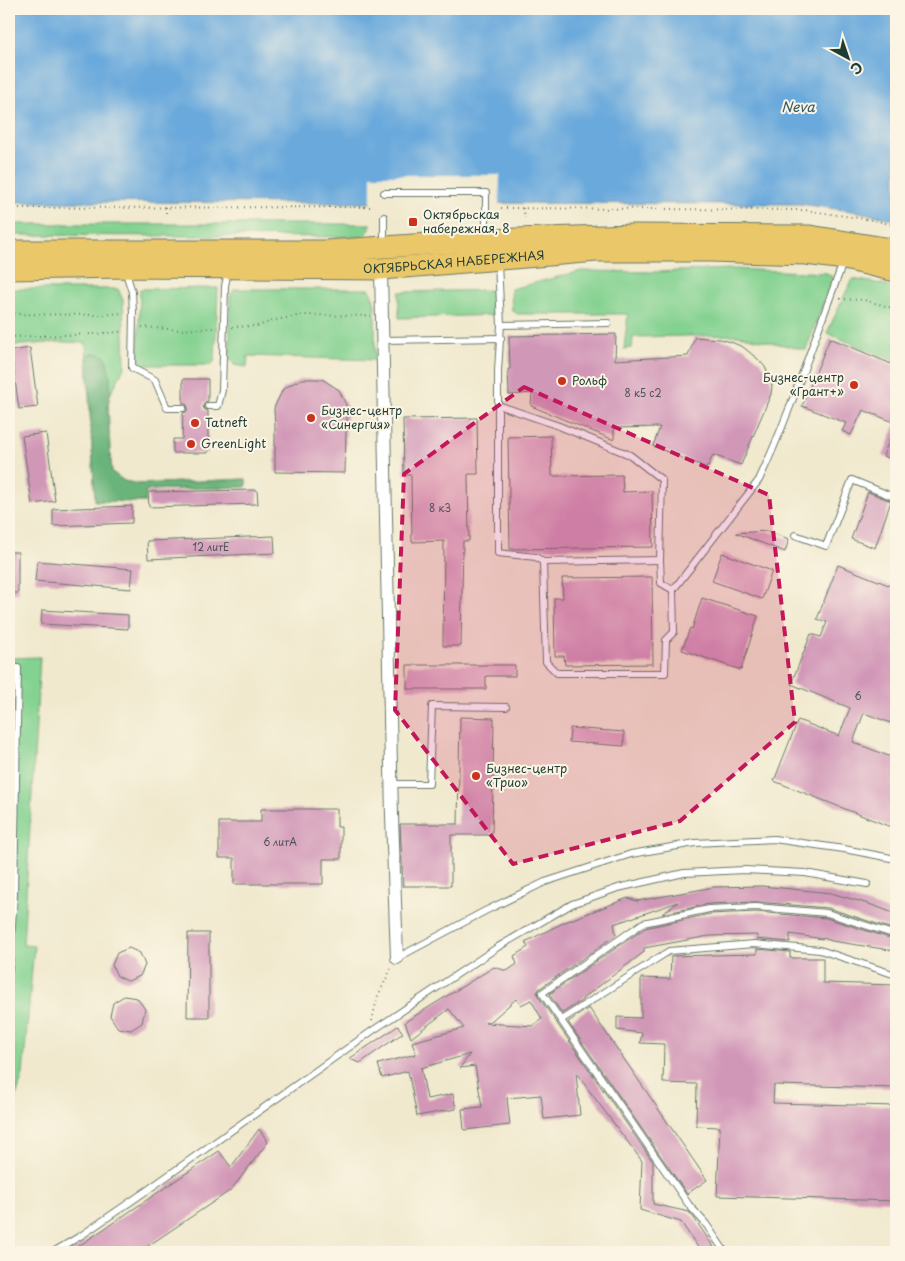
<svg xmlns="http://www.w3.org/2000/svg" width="905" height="1261" viewBox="0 0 905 1261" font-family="'Playpen Sans',sans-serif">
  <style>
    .green { fill: #84d291; stroke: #528862 }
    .forest { fill: #6bb47b; stroke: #457858 }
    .water { fill: #69a9dc; stroke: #447388 }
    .pier { fill: #f0e9ce }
    .building { fill: #d197b7; fill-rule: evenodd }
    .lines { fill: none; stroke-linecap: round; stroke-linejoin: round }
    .lane-casing { stroke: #68796a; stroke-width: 8 }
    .street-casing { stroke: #68796a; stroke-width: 14 }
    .primary-casing { stroke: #68796a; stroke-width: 23 }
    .path { stroke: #68796a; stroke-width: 2; stroke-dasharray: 1 4; stroke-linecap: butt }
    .lane { stroke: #fff; stroke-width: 6 }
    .street { stroke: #fff; stroke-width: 12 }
    .primary { stroke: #eac769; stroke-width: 21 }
    .marked { fill: #c2185b; fill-opacity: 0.2; stroke: #c2185b; stroke-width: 4; stroke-dasharray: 10 6; stroke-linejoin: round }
    .poi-dot { fill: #c8321e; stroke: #fcf5e5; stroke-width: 2 }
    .labels { text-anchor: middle; stroke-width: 4; stroke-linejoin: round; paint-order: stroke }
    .number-label { font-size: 10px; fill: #4c5455 }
    .poi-label { font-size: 12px; fill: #1f3d34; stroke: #fcf5e5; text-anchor: start }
    .street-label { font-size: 12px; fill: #1f3d34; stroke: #fcf5e5 }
    .water-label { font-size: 14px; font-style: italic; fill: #355d66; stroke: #fcf5e5 }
  </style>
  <rect width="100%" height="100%" fill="#fcf5e5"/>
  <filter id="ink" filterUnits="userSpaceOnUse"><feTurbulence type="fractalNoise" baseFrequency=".02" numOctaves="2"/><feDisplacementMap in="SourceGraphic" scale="10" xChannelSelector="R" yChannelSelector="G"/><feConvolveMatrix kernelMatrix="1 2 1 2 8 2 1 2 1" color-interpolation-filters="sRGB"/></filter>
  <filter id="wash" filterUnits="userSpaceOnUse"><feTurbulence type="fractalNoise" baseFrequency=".0096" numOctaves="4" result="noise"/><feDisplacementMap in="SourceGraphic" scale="20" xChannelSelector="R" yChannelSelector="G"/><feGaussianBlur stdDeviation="1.12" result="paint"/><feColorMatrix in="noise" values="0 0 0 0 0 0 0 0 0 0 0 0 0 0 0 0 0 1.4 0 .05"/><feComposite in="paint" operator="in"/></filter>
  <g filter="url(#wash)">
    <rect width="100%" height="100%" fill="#f0e9ce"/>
    <g class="green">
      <path d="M 9,224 L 371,224 C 370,231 367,234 361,237 L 9,235 Z"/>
      <path d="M 732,269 L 827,273 L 833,277 L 806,350 L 738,335 L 633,337 L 632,348 L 624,349 L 628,314 L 518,314 L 512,311 L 511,289 L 581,271 L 653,272 Z"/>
      <path d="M 852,279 L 882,284 L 896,290 L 896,362 L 827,333 Z"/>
      <path d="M 218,288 L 215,358 L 214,362 L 210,365 L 143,365 L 138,360 L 140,289 Z"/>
      <path d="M 9,289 L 118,289 L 123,300 L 125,366 L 110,395 L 108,403 L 110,453 L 112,472 L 124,481 L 139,484 L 246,479 L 246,487 L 146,490 L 145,502 L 95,501 L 86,343 L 62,342 L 9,346 Z"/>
      <path d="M 235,289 L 370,289 L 375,305 L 375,360 L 248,356 L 247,367 L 234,365 L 230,358 L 230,296 Z"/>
      <path d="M 495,290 L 497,315 L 399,318 L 399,292 Z"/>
      <path d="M 40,657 L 23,945 L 34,946 L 23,1074 L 9,1122 L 9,658 Z"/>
    </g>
    <path class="forest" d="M 97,353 L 106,357 L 110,376 L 110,395 L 108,404 L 110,453 L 112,472 L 124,481 L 139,484 L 246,479 L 246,487 L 146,490 L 145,502 L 95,501 L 87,355 Z"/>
    <path class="water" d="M 9,9 L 896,9 L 896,220 L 859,212 L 800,204 L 9,202 Z"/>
    <path class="pier" d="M 371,175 L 500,175 L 499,205 L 371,205 Z"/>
    <g id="blocks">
      <g class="building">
        <path d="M 616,334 L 615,360 L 688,356 L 695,337 L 720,339 L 731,342 L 743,347 L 759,360 L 765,367 L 770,377 L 772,386 L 771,394 L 741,465 L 713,455 L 707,468 L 653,446 L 660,427 L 614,428 L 614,440 L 531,406 L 532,393 L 509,395 L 508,369 L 510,369 L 509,336 Z"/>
        <path d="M 830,338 L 896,366 L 896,461 L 883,456 L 896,423 L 863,410 L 851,435 L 842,431 L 846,423 L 802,406 Z"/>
        <path d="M 30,348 L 38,407 L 19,409 L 11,351 Z"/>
        <path d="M 183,379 L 208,379 L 208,401 L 205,402 L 203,406 L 204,409 L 208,411 L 208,453 L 173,453 L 173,439 L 182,439 L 183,413 L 186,412 L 188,408 L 187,405 L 183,403 Z"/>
        <path d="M 301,379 L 322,379 L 339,390 L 348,409 L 346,429 L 345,473 L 275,472 L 275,428 L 274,408 L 283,389 Z"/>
        <path d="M 477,418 L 478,474 L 468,474 L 469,541 L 463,541 L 461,646 L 443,646 L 444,541 L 412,542 L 411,475 L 404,475 L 403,419 Z"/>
        <path d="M 46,433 L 55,501 L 32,504 L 22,436 Z"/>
        <path d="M 551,436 L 552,476 L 622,475 L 623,492 L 652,491 L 653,547 L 510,549 L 508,437 Z"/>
        <path d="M 257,490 L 258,504 L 149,507 L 148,492 Z"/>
        <path d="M 868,492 L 891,501 L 875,548 L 851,539 Z"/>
        <path d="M 132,506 L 132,523 L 53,526 L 53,509 Z"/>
        <path d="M 767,531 L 789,539 L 785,552 L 736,533 Z"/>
        <path d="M 274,536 L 275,553 L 148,559 L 147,541 Z"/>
        <rect x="9" y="552" width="9" height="41"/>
        <path d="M 722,553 L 772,571 L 762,599 L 712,581 Z"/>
        <path d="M 37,561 L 133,569 L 131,589 L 35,581 Z"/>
        <path d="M 838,565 L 896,588 L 896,725 L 864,713 L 853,742 L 896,759 L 896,829 L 774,781 L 798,720 L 839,736 L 850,708 L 791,684 L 811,634 L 821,637 L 827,622 L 817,619 Z"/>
        <path d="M 652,577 L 653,664 L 565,665 L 564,656 L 555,656 L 554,598 L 563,598 L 562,578 Z"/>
        <path d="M 702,598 L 758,616 L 741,670 L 682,650 L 690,628 L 692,629 Z"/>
        <path d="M 42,610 L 128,615 L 128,629 L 41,624 Z"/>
        <path d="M 407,665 L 515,665 L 515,676 L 486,676 L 486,689 L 407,689 Z"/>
        <path d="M 460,717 L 494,718 L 492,835 L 451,835 L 451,886 L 403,886 L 400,824 L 458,824 Z"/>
        <path d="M 570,728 L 624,732 L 624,746 L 569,742 Z"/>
        <path d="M 261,809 L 337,809 L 337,827 L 341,827 L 341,859 L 323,859 L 323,884 L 234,884 L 234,858 L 219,858 L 219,822 L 261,822 Z"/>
        <path d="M 762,886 L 831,893 L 872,905 L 896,914 L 896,930 L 828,908 L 756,902 L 709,904 L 662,914 L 678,902 L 614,924 L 616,935 L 539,989 L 537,993 L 538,996 L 653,1162 L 653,1204 L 689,1212 L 694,1218 L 717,1252 L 701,1252 L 681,1222 L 640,1210 L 642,1161 L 576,1073 L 580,1115 L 544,1119 L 541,1095 L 507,1098 L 510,1125 L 464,1130 L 462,1109 L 482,1107 L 475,1066 L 460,1068 L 470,1054 L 421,1068 L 427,1099 L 453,1094 L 456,1109 L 417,1116 L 408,1071 L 382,1078 L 378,1064 L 416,1054 L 412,1042 L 464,1028 L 449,1009 L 411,1038 L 405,1022 L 494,967 L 507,971 L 517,964 L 514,956 L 528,947 L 525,942 L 565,922 L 628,898 L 637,901 L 714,887 ZM 516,999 L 521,1005 L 531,1000 L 542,1019 L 533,1025 L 534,1026 L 485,1023 L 491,1021 Z"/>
        <path d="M 756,912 L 826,918 L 896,940 L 896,951 L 832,941 L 823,938 L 823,939 L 790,934 L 790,942 L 757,939 L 757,935 L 709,936 L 644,948 L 644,952 L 582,999 L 583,1000 L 562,1013 L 549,994 L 645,928 L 710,914 Z"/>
        <path d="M 188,933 L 209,933 L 209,1017 L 187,1017 Z"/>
        <path d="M 129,948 L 140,953 L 145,965 L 140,976 L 128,981 L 117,976 L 112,965 L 117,953 Z"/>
        <path d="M 757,949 L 790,952 L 790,958 L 823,958 L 823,983 L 896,985 L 896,1088 L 774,1085 L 773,1103 L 896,1106 L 896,1201 L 717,1196 L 720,1127 L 696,1126 L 697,1084 L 663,1083 L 664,1044 L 640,1043 L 642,1033 L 617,1030 L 617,1017 L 641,1018 L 641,978 L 670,979 L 671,956 L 757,954 Z"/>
        <path d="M 124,996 L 137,998 L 145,1009 L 142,1023 L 131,1030 L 118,1028 L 110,1016 L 113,1003 Z"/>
        <path d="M 589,1008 L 707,1180 L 687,1194 L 568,1022 Z"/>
        <path d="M 398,1026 L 403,1033 L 360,1063 L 349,1059 Z"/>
        <path d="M 259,1129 L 268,1142 L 231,1190 L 139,1252 L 70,1252 L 219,1151 L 231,1167 Z"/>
      </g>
    </g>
  </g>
  <g filter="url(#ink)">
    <use href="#blocks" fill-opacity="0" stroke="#68796a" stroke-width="1"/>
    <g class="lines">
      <defs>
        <g id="lane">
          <path d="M 384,193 L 486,193 L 486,237"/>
          <path d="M 384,217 L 384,245"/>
          <path d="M 498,263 L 501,325 L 498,370 L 498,553 L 536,557 L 543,562"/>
          <path d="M 125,270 L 132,292 L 133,313 L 132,368 L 155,380 L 167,408 L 183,408"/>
          <path d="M 501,325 L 608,323"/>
          <path d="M 384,340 L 501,338"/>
          <path d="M 498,405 L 559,426 L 630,455 L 662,480 L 660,560 L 661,583 L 673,590"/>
          <path d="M 208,406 L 218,406 L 222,390 L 225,286 L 228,271"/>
          <path d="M 795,535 L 826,546 L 852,480 L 896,498"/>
          <path d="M 660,560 L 543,562 L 546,662 L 557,673 L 665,673 L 666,640 L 674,632 L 673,590 L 759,480 C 792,410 815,335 843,263"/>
          <path d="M 9,669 L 18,668 L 14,894 L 9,970"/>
          <path d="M 392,784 L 429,784 L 432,706 L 506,707"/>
          <path d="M 397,958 L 485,911 L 545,882 L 631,854 L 695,843 L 774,839 L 844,849 L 896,859"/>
          <path d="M 561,1020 L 669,951 L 754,944 L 820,950 L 896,975"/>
          <path d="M 53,1252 L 82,1235 L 149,1189 L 372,1031 L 498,947 L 572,904 L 618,888 L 684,873 L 744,870 L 805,873 L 867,884"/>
          <path d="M 725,1252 L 706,1224 L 689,1205 L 542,993 L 643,923 L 709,909 L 756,907 L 827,913 L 896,935"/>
        </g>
        <path id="street" d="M 381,269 L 392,816 L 397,958"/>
        <g id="primary">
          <path d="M 9,251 L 326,251 L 486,240 L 632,235 L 810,236 L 885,248 L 896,251"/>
          <path id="s1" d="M 9,269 L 123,267 L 381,269 L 597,251 L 710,251 L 806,254 L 845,259 L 896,271"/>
        </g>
      </defs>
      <use href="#lane" class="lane-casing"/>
      <use href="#street" class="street-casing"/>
      <use href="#primary" class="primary-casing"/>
      <g class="path">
        <path d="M 166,207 L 166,217"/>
        <path d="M 9,208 L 371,207"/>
        <path d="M 501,208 L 805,210 L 878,221 L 896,226"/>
        <path d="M 523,208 L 525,218"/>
        <path d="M 840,299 L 864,300 L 896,309"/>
        <path d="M 9,314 L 101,315 L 123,313"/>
        <path d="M 142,327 L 180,330 L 215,328"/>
        <path d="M 232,327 L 257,326 L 276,320 L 302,315 L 371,316"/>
        <path d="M 9,337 L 93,334 L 119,332 L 123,330"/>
        <path d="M 372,1021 L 377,998 L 391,969"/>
      </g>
      <use href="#lane" class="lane"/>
      <use href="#street" class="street"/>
      <use href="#primary" class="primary"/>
    </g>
  </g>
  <path class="marked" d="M 524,387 L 769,495 L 795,722 L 680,821 L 513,864 L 395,710 L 404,474 Z"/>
  <g class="poi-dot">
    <rect x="408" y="217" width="10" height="10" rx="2.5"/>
    <circle cx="562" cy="381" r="5"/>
    <circle cx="854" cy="385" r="5"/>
    <circle cx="311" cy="418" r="5"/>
    <circle cx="195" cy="423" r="5"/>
    <circle cx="191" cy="444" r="5"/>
    <circle cx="476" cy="776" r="5"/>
  </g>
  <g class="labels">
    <g class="number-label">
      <text x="643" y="397">8 к5 с2</text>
      <text x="440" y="512">8 к3</text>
      <text x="211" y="551">12 литЕ</text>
      <text x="858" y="700">6</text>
      <text x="280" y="846">6 литА</text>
    </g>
    <g class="poi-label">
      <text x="423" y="219">Октябрьская<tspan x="423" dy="14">набережная, 8</tspan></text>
      <text x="844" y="382" text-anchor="end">Бизнес-центр<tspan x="844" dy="14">«Грант+»</tspan></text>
      <text x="572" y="385">Рольф</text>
      <text x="321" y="415">Бизнес-центр<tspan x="321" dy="14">«Синергия»</tspan></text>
      <text x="205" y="427">Tatneft</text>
      <text x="201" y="448">GreenLight</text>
      <text x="486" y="773">Бизнес-центр<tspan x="486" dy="14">«Трио»</tspan></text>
    </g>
    <g class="street-label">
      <text dy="4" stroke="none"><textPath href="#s1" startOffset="445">ОКТЯБРЬСКАЯ НАБЕРЕЖНАЯ</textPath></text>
    </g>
    <g class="water-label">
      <text x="798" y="112">Neva</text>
    </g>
  </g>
  <rect width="905" height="1261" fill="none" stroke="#fcf5e5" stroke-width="30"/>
  <g transform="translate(848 58) rotate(140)" stroke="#fcf5e5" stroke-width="4" paint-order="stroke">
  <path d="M0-4L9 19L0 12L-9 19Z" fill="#1f3d34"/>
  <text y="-8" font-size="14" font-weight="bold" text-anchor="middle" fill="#1f3d34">С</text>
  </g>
</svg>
